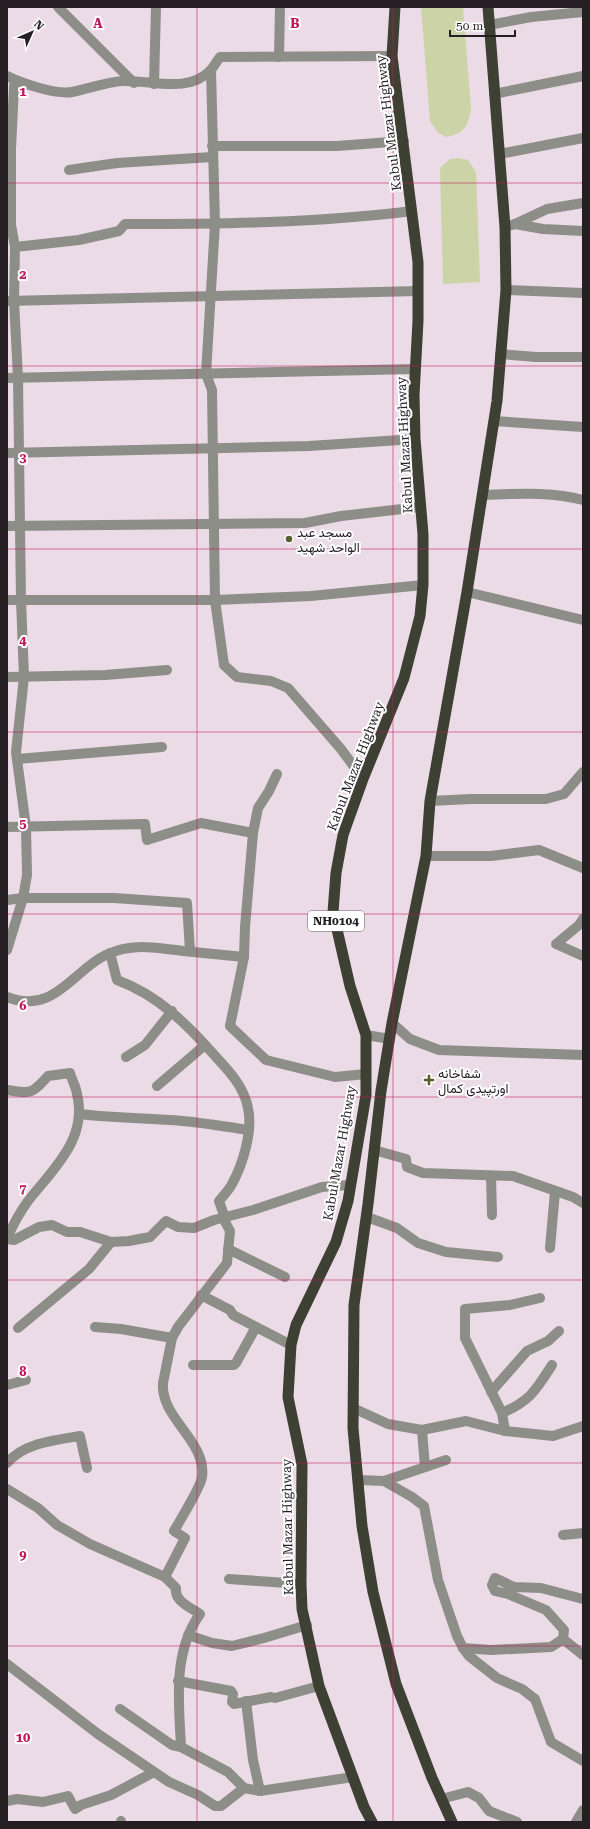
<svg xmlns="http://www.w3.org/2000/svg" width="590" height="1829" viewBox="0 0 590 1829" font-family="'Roboto Serif',Vazirmatn,serif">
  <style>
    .green { fill: #ccd3a6 }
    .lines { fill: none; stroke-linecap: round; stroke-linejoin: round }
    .minor { stroke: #8d8e87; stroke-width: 10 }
    .trunk { stroke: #3e4033; stroke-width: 11 }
    .grid { fill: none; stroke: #c2185b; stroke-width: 1; stroke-opacity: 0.55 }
    .poi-dot { fill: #585e2d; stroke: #fff; stroke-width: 1.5 }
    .labels { text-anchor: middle; stroke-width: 4; stroke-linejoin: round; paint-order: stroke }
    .shield { fill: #fff; stroke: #666266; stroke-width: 1 }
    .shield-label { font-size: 12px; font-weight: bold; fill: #251f24 }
    .street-label { font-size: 13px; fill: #251f24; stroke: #fff }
    .poi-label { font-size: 13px; fill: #251f24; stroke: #fff; text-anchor: start }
    .grid-label { font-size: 13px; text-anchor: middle; font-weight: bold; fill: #c2185b; stroke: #fff; stroke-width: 4; stroke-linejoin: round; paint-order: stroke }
  </style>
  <rect width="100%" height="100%" fill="#ebdbe6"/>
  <g class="green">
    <path d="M 421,7 L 463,7 L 471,109 C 468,127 464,133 446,137 L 438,133 L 430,121 Z"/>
    <path d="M 458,158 L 468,160 L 476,172 L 480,282 L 443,284 L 440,168 L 450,159 Z"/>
  </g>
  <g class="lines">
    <g class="minor">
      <path d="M 58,7 L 134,83"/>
      <path d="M 489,25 L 531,17 L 583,12"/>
      <path d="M 279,57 L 280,7"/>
      <path d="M 211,70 L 215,224 L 206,374 L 212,390 L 215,600 L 224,665 L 237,677 L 271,681 L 288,688 L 341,749 L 363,779"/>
      <path d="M 7,76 C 21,83 56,95 72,92 C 88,89 106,82 123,81 C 152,80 188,94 211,70 C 214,66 217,61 220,57 L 392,56"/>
      <path d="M 154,84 L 156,7"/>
      <path d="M 494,94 L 583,76"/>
      <path d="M 212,146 L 337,146 L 404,141"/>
      <path d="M 499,154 L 583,138"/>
      <path d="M 69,170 L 117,163 L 212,157"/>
      <path d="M 515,224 L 547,209 L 583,203"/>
      <path d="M 505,227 L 515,224 L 543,229 L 583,231"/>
      <path d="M 15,247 L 79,240 L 119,231 L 125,224 C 220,224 317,223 412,211"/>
      <path d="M 506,290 L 583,293"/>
      <path d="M 7,301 L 418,291"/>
      <path d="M 500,354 L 536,357 L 583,357"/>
      <path d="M 7,378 L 415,369"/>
      <path d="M 494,421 L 583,427"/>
      <path d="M 7,453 L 309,446 L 415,439"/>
      <path d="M 482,495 C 515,494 551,491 583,500"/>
      <path d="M 7,526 L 305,523 L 341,516 L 420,507"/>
      <path d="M 467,592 L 583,620"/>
      <path d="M 7,600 L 215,600 L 311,596 L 423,585"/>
      <path d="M 7,677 L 105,675 L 167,670"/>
      <path d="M 17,759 L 162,747"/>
      <path d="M 277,774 L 269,791 L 258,808 L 253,833 L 245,927 L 244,957 L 230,1026 L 266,1060 L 335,1077 L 366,1074"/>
      <path d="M 430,801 L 471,799 L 546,799 L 564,794 L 583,772"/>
      <path d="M 7,827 L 145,824 L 147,840 L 201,823 L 253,833"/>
      <path d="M 426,856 L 491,856 L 539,850 L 583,868"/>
      <path d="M 7,900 L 23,898 L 114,898 L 187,903 L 190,951"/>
      <path d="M 583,919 L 579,925 L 556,944 L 583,956"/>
      <path d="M 7,950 L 23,898 L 27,875 L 26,827 L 16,752 L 24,677 L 21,600 L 18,378 L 14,301 L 15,247 L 11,225 L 11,149 L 14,87 L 15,80"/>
      <path d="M 110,953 L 117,980 C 158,995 188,1025 216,1057 C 230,1072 244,1087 248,1108 C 253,1131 243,1164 232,1184 C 229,1190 223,1196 219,1201 L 225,1218"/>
      <path d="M 7,997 C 58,1017 75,963 116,951 C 139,944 160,948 183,951 C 203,953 224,955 244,957"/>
      <path d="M 392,1023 L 410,1039 L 439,1050 L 583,1055"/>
      <path d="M 366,1035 L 390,1039"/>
      <path d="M 126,1057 L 145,1045 L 172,1011"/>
      <path d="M 157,1086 L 205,1045"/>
      <path d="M 7,1090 C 31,1094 32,1094 48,1076 L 70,1073 C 72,1080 76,1087 77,1094 C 88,1139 53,1169 28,1201 C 19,1213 13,1225 7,1238"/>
      <path d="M 79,1114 C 114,1118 148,1118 183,1121 C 205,1123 227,1127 249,1130"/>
      <path d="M 374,1150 L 406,1159 L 407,1167 L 423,1173 L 513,1176 L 573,1197 L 583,1203"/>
      <path d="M 491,1176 L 492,1215"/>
      <path d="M 367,1217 L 397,1228 L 418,1243 L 446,1252 L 498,1257"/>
      <path d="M 7,1239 L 14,1240 L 39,1227 L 52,1225 L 67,1232 L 80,1232 L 111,1242 L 129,1241 L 150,1237 L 166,1221 L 178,1227 L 194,1228 L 214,1220 L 253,1210 L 322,1187 L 350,1185"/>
      <path d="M 550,1248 L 555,1192"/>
      <path d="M 228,1249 L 285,1277"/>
      <path d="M 201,1295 L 230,1310 L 233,1315 L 291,1345"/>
      <path d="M 95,1327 L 121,1329 L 172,1338"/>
      <path d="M 18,1328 L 89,1269 L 111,1242"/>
      <path d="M 193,1365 L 234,1365 L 236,1363 L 256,1327"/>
      <path d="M 7,1385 L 26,1380"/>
      <path d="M 491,1392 L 527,1351 L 548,1341 L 559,1331"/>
      <path d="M 353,1408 L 388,1424 L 422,1430 L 466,1421 L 505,1431 L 553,1436 L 583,1426"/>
      <path d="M 502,1413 C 530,1401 536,1390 552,1365"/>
      <path d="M 422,1430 L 425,1467"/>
      <path d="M 505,1431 L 502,1413 L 465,1338 L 465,1309 L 510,1305 L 540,1298"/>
      <path d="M 7,1463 C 24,1443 55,1440 80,1436 L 87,1468"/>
      <path d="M 359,1480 L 384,1481 L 446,1460"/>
      <path d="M 384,1481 L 412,1497 L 424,1506 L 438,1580 L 457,1636 L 463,1648 L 469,1656 L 497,1678 L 522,1689 L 535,1699 L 551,1742 L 583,1761"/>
      <path d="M 7,1489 L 38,1508 L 57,1525 L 90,1544 L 165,1577 L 176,1588 C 174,1601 190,1607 200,1614 C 172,1653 179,1703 181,1747"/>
      <path d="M 563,1535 L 583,1533"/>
      <path d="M 165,1577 L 185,1538 L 174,1531 C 180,1520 201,1487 202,1477 C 207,1441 160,1418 163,1383 L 172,1338 L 178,1327 L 227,1263 L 230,1231 L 223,1218"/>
      <path d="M 229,1579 L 301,1584"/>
      <path d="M 188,1635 L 212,1643 L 232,1646 L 264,1638 L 307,1625"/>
      <path d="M 563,1639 L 583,1655"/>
      <path d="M 463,1648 L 491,1650 L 551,1647 L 563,1639 L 564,1630 L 546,1610 L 508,1594 L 495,1591 L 492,1585 L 495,1578 L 514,1587 L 541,1588 L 583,1599"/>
      <path d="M 7,1664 L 98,1734 L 169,1782 L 198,1795 L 215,1806 L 221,1806 L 244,1788"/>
      <path d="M 178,1681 L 231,1691 L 233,1694 L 232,1702 L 234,1704 L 271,1697 L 275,1698 L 319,1686"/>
      <path d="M 246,1701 L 253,1760 L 260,1791"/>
      <path d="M 120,1709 L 172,1745 L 181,1747 L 228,1772 L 244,1788 L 260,1791 L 353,1777"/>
      <path d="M 441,1799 L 468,1792 L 479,1798 L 489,1811 L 517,1822"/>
      <path d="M 7,1801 L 17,1799 L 43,1802 L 68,1796 L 75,1809 L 81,1805 L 111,1795 L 154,1772"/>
      <path d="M 121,1821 L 121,1822"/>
      <path d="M 576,1822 L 583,1810"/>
    </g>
    <g class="trunk">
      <path d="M 372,1822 L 364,1807 L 319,1686 L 302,1609 L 301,1584 L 302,1464 L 288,1397 L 291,1345 L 296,1325 L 336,1242 L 348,1201 L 366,1095 L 366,1035 L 350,986 L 333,912 L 336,873 L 343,835 L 363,779 L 404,678 L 420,616 L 423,585 L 423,534 L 415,439 L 414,395 L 418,321 L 418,262 L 392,56 L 395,7"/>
      <path d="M 452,1822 L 432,1778 L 396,1684 L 373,1592 L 362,1526 L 353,1428 L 354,1305 L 368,1204 L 381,1091 L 392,1023 L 426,856 L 430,801 L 467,592 L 497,401 L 506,290 L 505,227 L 488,7"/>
    </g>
  </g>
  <path class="grid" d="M 197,7 L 197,1822M 393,7 L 393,1822M 7,183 L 583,183M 7,366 L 583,366M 7,549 L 583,549M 7,732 L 583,732M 7,914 L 583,914M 7,1097 L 583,1097M 7,1280 L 583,1280M 7,1463 L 583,1463M 7,1646 L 583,1646"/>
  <g class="poi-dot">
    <circle cx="289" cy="539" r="4"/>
    <path d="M427 1074h4v4h4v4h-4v4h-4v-4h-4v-4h4z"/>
  </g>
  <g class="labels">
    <rect class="shield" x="308" y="911" width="56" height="20" rx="3"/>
    <g class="shield-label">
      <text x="336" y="925">NH0104</text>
    </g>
    <g class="street-label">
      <text transform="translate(388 123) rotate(-97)" y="5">Kabul Mazar Highway</text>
      <text transform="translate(404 445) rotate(-93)" y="5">Kabul Mazar Highway</text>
      <text transform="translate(355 766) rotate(-69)" y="5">Kabul Mazar Highway</text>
      <text transform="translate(339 1153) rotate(-80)" y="5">Kabul Mazar Highway</text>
      <text transform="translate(287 1527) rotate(-91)" y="5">Kabul Mazar Highway</text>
    </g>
    <g class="poi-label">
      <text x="297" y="537">مسجد عبد<tspan x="297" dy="15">الواحد شهید</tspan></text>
      <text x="438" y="1078">شفاخانه<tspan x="438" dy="15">اورتپیدی کمال</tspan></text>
    </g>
  </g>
  <g class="grid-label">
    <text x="98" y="28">A</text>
    <text x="295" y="28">B</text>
    <text x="23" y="96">1</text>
    <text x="23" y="279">2</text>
    <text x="23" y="462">3</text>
    <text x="23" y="645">4</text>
    <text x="23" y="828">5</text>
    <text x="23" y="1010">6</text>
    <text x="23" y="1193">7</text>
    <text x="23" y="1376">8</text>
    <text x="23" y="1559">9</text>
    <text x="23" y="1742">10</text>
  </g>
  <rect width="590" height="1829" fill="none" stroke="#251f24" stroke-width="16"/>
  <g transform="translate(32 32) rotate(45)" stroke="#ffffff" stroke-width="3" paint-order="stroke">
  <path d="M0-3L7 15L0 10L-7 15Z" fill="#251f24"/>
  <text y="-6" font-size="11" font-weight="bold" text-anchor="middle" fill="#251f24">N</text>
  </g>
  <path d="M450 30v6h65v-6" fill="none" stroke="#251f24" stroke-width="2"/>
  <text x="456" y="30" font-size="12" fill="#251f24" stroke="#ffffff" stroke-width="3" paint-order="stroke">50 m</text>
</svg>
